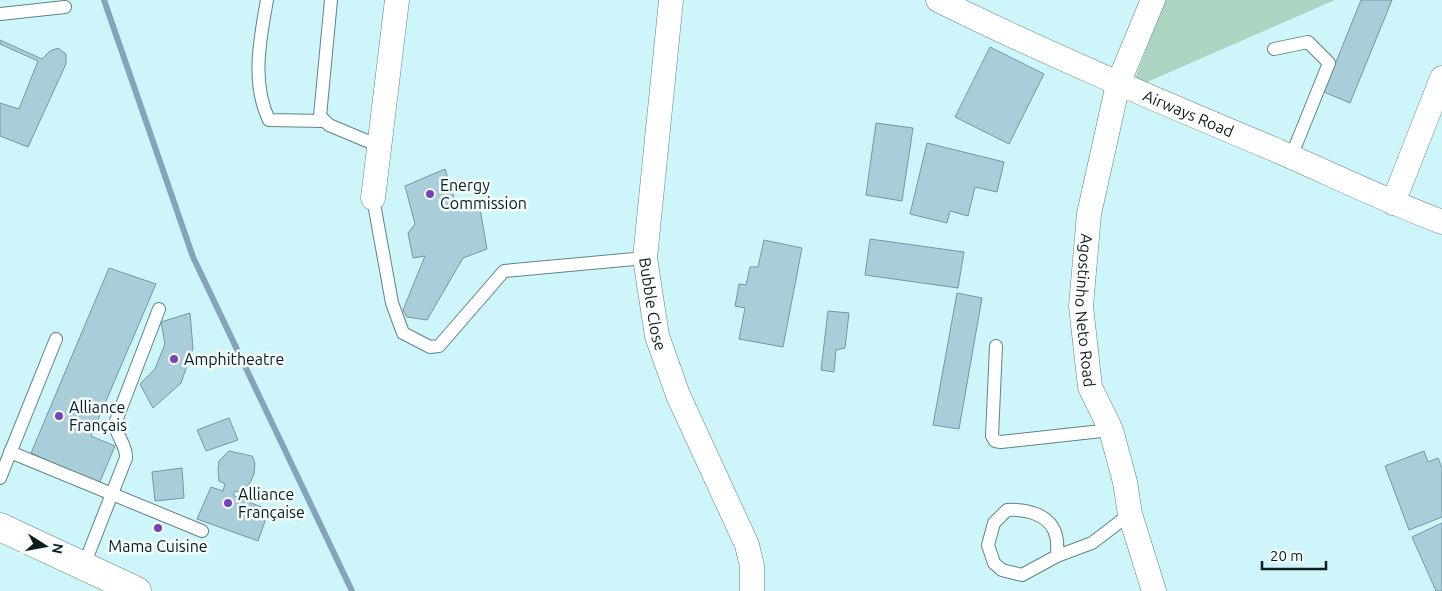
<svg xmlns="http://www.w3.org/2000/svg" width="1442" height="591" viewBox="0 0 1442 591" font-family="Ubuntu,sans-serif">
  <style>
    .green { fill: #add3c1 }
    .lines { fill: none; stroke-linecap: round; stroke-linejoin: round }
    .stream { stroke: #85a4bc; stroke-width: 6 }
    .building { fill: #aacdda; stroke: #7597a3 }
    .lane-casing { stroke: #5e8387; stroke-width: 14 }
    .street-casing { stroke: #5e8387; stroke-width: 25 }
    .secondary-casing { stroke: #5e8387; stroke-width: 29 }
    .lane { stroke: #fff; stroke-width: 12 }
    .street { stroke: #fff; stroke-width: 24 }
    .secondary { stroke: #fff; stroke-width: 28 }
    .poi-dot { fill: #7842b8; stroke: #f4fcfd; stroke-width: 2 }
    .labels { text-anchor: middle; stroke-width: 5; stroke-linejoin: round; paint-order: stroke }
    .street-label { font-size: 16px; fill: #0e1d1e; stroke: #f4fcfd }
    .poi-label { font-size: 16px; fill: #0e1d1e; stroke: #f4fcfd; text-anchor: start }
  </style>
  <rect width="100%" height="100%" fill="#cef6fa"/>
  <path class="green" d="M 1165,0 L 1335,0 L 1131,89 Z"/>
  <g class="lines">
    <path class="stream" d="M 104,0 L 193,257 L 352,591"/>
  </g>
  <g class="building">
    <path d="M 1361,0 L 1392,0 L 1350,103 L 1324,92 Z"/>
    <path d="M 0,40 L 42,59 L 50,51 L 58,48 L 66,54 L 66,64 L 28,147 L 0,136 L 0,103 L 19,109 L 38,61 L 0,44 Z"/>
    <path d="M 990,47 L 1044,74 L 1009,144 L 955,117 Z"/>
    <path d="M 876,123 L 913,128 L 902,201 L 866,195 Z"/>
    <path d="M 927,143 L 1004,162 L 997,192 L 975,187 L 968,216 L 950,211 L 947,223 L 910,214 Z"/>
    <path d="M 445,169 L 457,207 L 479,203 L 487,249 L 463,258 L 427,320 L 407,317 L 403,310 L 425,256 L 413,258 L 408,233 L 415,224 L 405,186 Z"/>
    <path d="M 870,239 L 964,252 L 958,288 L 865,275 Z"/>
    <path d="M 764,240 L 802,248 L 783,347 L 739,339 L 745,308 L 735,306 L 739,284 L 746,285 L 750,267 L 758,267 Z"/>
    <path d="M 109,268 L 156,284 L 91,436 L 115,446 L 99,484 L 31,453 Z"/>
    <path d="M 957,293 L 982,298 L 959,429 L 933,425 Z"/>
    <path d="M 828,311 L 849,313 L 845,348 L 836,350 L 834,372 L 821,370 Z"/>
    <path d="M 190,313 L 193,348 L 181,383 L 153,408 L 140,384 L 155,369 L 165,344 L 161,322 Z"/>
    <path d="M 229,418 L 238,440 L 206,451 L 197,430 Z"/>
    <path d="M 229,451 L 252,456 L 255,463 L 254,474 L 250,483 L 240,492 L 234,491 L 234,496 L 269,510 L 258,541 L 197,519 L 211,487 L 223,491 L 225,484 L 219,481 L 218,470 L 219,461 Z"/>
    <path d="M 1424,451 L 1428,462 L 1438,458 L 1442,468 L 1442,517 L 1409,530 L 1385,466 Z"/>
    <path d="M 182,468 L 184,498 L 155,501 L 152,472 Z"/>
    <path d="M 1442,523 L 1442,591 L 1436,591 L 1412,537 Z"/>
  </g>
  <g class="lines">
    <defs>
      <g id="lane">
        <path d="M 267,0 C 260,39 251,83 269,120 L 324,121"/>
        <path d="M 331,0 L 320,116 L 329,125 L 379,146"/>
        <path d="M 0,14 L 65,7"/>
        <path d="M 1274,49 L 1308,42 L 1329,63 L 1291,157"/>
        <path d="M 373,198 L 392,303 L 403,333 L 430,347 L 439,346 L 504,271 L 645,258"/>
        <path d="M 996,346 L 992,436 L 995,441 L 1001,442 L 1111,430"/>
        <path d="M 10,452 L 202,531"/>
        <path d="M 0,478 L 56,339"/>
        <path d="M 1057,556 C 1057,549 1058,542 1056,536 C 1051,514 1026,509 1007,510 L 994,523 L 988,545 L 994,563 L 1002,570 L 1022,575 L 1057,556 L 1092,543 L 1130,514"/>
        <path d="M 84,565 L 126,458 C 127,444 114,435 116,421 L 159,309"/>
      </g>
      <g id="street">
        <path id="s1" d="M 671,0 L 645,258 L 657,336 L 678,395 L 747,545 L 752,566 L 752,591"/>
        <path id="s2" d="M 938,0 C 1049,55 1164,103 1278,151 C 1333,175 1386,201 1442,222"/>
        <path id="s3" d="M 1153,0 L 1118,84 L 1089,214 L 1081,306 L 1090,387 L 1111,430 L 1125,482 L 1130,514 L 1154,591"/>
        <path d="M 373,198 L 397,0"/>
        <path d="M 1393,203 L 1442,78"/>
      </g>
      <path id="secondary" d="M 0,527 L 137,591"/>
    </defs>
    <use href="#lane" class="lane-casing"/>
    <use href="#street" class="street-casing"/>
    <use href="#secondary" class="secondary-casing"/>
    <use href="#lane" class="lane"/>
    <use href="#street" class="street"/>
    <use href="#secondary" class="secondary"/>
  </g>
  <g class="poi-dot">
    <circle cx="430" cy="194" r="5"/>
    <circle cx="174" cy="359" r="5"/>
    <circle cx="59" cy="416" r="5"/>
    <circle cx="228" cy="503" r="5"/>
    <circle cx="158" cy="528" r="5"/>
  </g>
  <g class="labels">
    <g class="street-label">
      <text dy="6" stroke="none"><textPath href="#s2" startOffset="275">Airways Road</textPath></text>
      <text dy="6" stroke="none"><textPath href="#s1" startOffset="306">Bubble Close</textPath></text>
      <text dy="6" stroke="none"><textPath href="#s3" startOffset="321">Agostinho Neto Road</textPath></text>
    </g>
    <g class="poi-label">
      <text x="440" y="191">Energy<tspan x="440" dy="18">Commission</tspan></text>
      <text x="184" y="365">Amphitheatre</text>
      <text x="69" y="413">Alliance<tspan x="69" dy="18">Français</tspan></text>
      <text x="238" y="500">Alliance<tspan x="238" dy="18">Française</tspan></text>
      <text x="158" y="552" text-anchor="middle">Mama Cuisine</text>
    </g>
  </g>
  <g transform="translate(45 546) rotate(101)" stroke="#f4fcfd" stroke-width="4" paint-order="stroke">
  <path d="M0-4L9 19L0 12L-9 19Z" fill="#0e1d1e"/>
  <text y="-8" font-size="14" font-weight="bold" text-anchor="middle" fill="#0e1d1e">N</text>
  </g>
  <path d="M1262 561v8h64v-8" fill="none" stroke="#0e1d1e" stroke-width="2.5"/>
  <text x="1270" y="561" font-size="15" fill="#0e1d1e" stroke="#f4fcfd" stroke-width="4" paint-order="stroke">20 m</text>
</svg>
